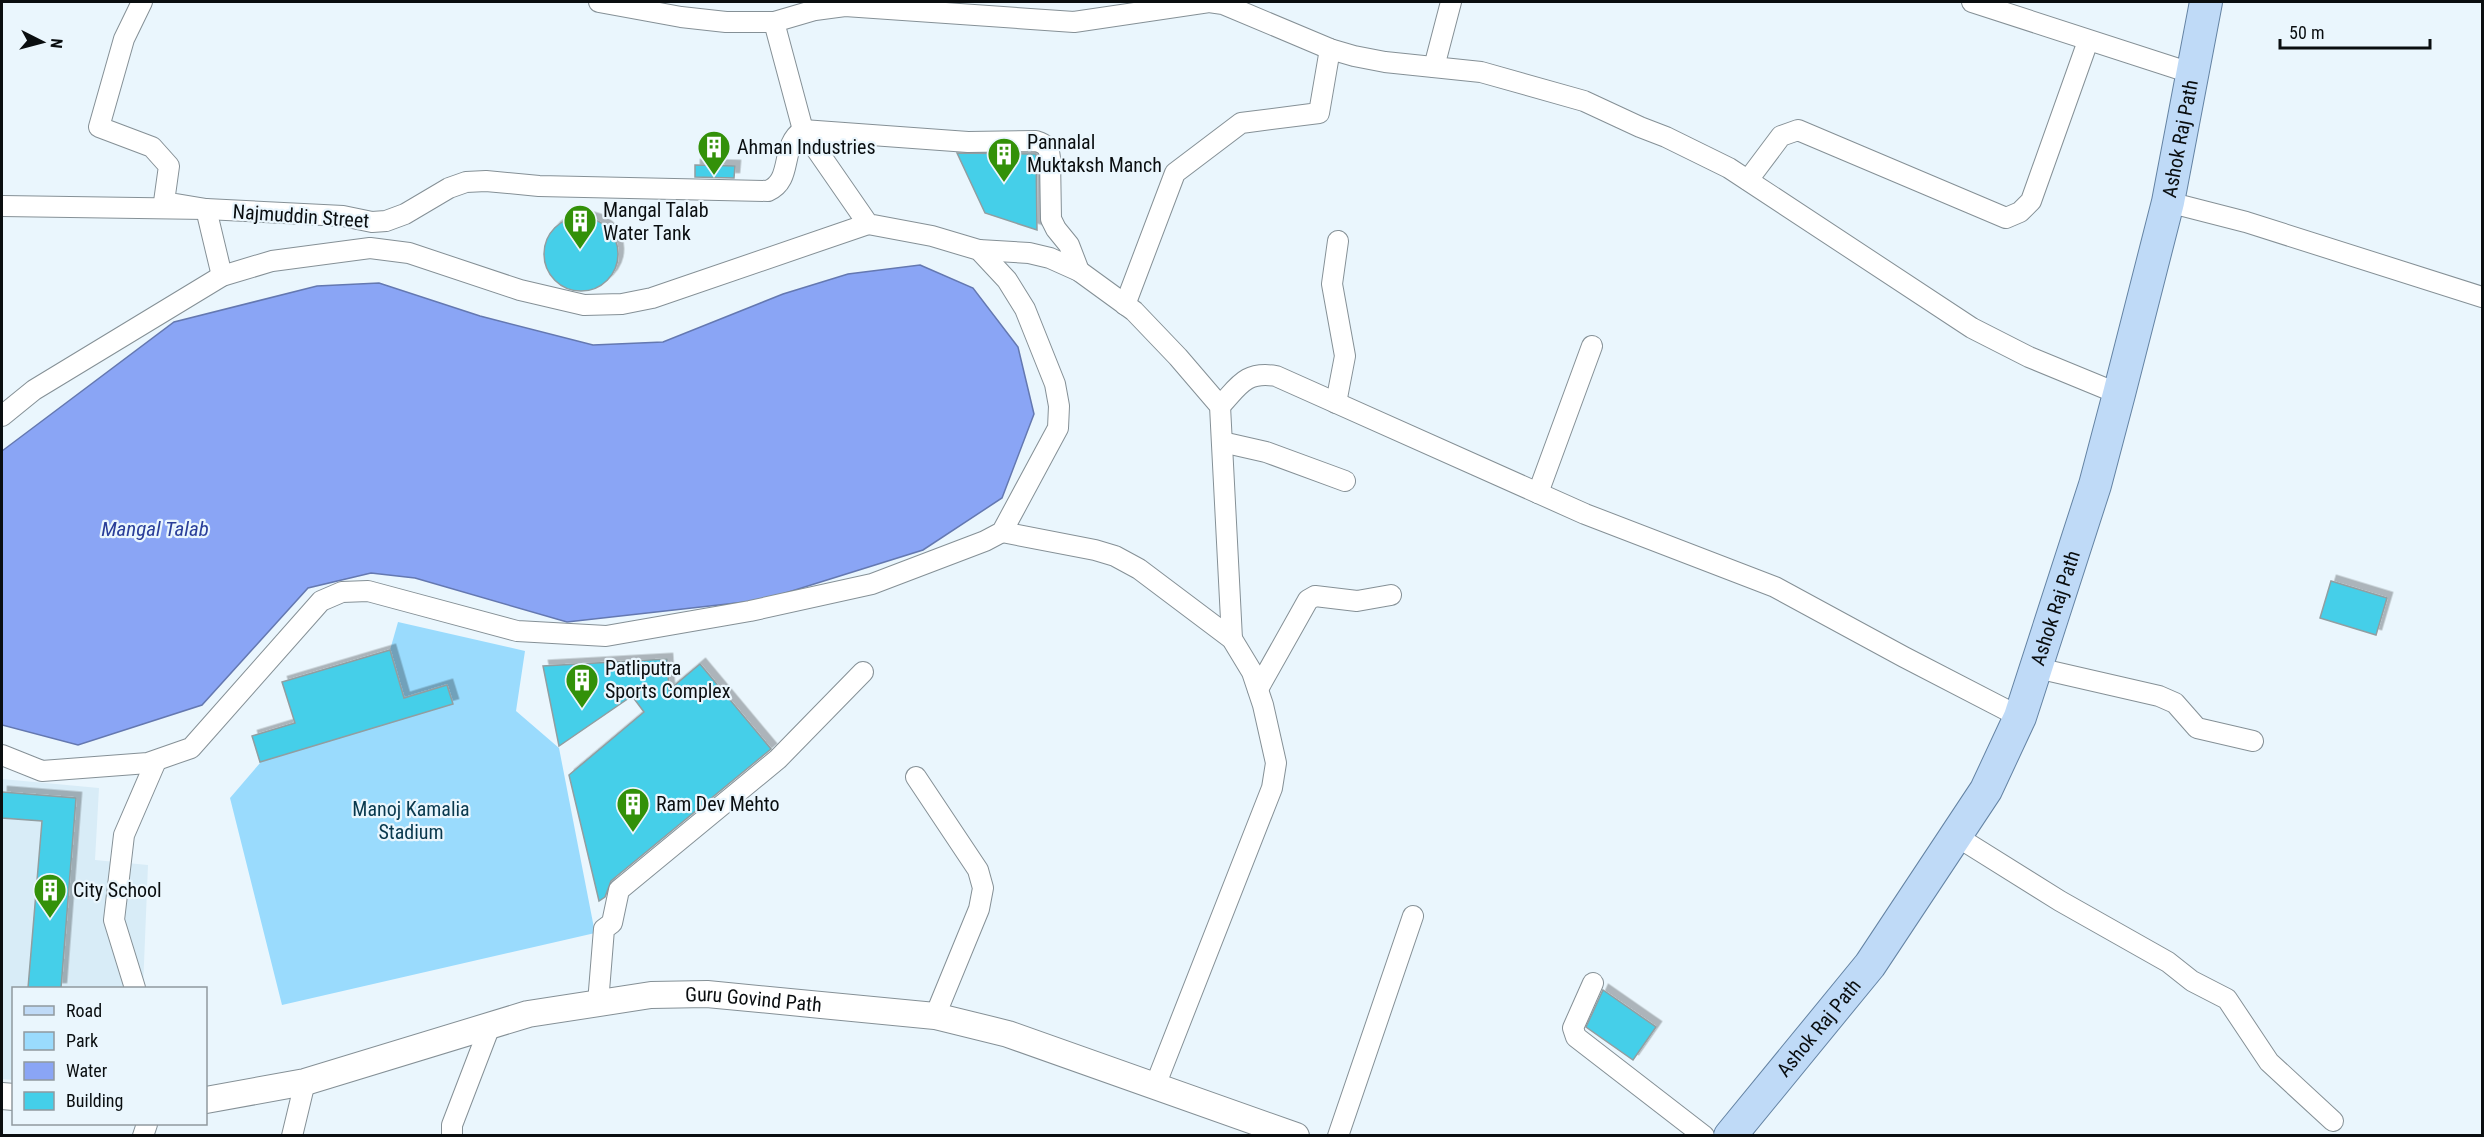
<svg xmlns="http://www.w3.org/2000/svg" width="2484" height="1137" viewBox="0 0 2484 1137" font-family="'Roboto Condensed',sans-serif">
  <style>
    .built { fill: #d8ecf7 }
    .green { fill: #9adbfd }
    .water { fill: #8aa5f5; stroke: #6478b0; stroke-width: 1.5 }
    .building { fill: #44cfe9; stroke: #919ea1; stroke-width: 1.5; filter: url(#shadow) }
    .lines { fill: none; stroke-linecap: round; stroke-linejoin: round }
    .minor-casing { stroke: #859096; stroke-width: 22 }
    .tertiary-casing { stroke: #859096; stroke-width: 28 }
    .primary-casing { stroke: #6483a3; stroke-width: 34 }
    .minor { stroke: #fff; stroke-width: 20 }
    .tertiary { stroke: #fff; stroke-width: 26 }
    .primary { stroke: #bfdaf7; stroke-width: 32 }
    .labels { text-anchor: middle; stroke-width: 4.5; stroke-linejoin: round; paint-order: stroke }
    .street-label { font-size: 20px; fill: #0a0e10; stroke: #eaf6fd }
    .poi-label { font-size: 20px; fill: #0a0e10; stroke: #eaf6fd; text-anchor: start }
    .park-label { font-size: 20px; fill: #08384d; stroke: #eaf6fd }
    .water-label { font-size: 21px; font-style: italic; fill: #293e99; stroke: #eaf6fd }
  </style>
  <defs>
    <filter id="shadow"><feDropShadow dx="5.5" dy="-5.5" stdDeviation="0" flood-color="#0004"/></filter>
  </defs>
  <rect width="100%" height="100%" fill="#eaf6fd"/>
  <path class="built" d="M 2,779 L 99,788 L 95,860 L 148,865 L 143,988 L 14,988 L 13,1080 L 2,1079 Z"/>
  <path class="green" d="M 398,622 L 525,651 L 516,711 L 559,748 L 595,933 L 282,1005 L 230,798 L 260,763 L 252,736 L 295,723 L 282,682 L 390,650 Z"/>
  <path class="water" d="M 920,265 L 973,288 L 1018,347 L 1034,414 L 1002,498 L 923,550 L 763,600 L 567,622 L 415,578 L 371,573 L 308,588 L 202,705 L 78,745 L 2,725 L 2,451 L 174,322 L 317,286 L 379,283 L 480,316 L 593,345 L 663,342 L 783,294 L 848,274 Z"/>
  <g class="building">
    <path d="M 957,153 L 1036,154 L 1037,230 L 985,213 Z"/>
    <path d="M 695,165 L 735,166 L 734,178 L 695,177 Z"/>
    <circle cx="581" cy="254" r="37"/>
    <path d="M 2331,581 L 2387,598 L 2376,635 L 2320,618 Z"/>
    <path d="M 390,650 L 404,698 L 447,685 L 453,704 L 260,762 L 252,736 L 295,723 L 282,682 Z"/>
    <path d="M 667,659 L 669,690 L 700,664 L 771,749 L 611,881 L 605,897 L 599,901 L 569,775 L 644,712 L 632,696 L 559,746 L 543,666 Z"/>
    <path d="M 2,792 L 76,798 L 61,988 L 28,988 L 42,821 L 2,818 Z"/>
    <path d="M 1603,990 L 1656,1027 L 1633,1060 L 1586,1027 Z"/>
  </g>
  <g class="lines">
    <defs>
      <g id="minor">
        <path d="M 142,2 L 124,39 L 99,127 L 152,147 L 169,166 L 164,202 L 206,209 L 222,276"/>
        <path d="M 599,2 L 681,17 L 726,22 L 774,22 L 815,10 L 845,6 L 1074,22 L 1209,2 L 1223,4 L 1330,49 L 1354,56 L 1385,62 L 1481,72 L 1584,101 L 1640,127 L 1666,137 L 1729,168 L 1972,328 L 2029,357 L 2119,394"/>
        <path d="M 1972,2 L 2194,74"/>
        <path d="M 1434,67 L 1451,2"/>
        <path d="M 803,130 L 968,142 L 1036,141 C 1046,144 1049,147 1050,158 L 1051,219 L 1056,229 L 1069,245 L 1079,271"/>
        <path d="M 1748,180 L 1781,136 L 1798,130 L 2006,218 L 2020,212 L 2031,201 L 2088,41"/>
        <path d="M 2168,202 L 2246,222 L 2482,297"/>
        <path d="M 2,206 L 206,209 L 343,216 L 372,222 L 386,221 L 405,214 L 449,188 L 466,182 L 486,181 L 539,186 L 768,191 C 794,180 779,146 803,130"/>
        <path d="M 979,250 L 1029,253 L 1050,258 L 1079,271 L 1134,311 L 1178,357 L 1220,406 L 1232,639"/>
        <path d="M 1125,305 L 1175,173 L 1241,123 L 1319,113 L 1330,49"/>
        <path d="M 1336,403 L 1345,356 L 1332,284 L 1338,241"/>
        <path d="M 1220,406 C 1239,386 1245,371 1276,376 L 1585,514 L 1775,587 L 1904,657 L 2020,717"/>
        <path d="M 2,416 L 34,390 L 222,276 L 272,261 L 370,248 L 409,253 L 520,290 L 584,305 L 622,304 L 652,298 L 868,224"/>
        <path d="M 1222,442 L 1266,452 L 1345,481"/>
        <path d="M 1538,493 L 1592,346"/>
        <path d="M 1002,532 L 1095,550 L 1115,556 L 1139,569 L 1232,639 L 1252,672 L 1263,705 L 1276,763 L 1272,788 L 1155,1086"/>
        <path d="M 2037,668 L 2159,696 L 2175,703 L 2197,728 L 2253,741"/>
        <path d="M 1258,689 L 1308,600 L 1315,596 L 1357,601 L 1391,595"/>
        <path d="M 2,755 L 42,771 L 148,763 L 191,748 L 321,601 L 342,592 L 368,591 L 517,631 L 606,636 L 750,611 L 872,584 L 985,541 L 1002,532 L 1058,428 L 1059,406 L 1055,384 L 1025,309 L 1007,280 L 979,250 L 932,236 L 868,224 L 803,130 L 774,22"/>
        <path d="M 916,777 L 978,870 L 983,888 L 979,909 L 935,1016"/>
        <path d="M 1956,836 L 2060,901 L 2168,962 L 2192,981 L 2227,999 L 2269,1062 L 2333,1121"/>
        <path d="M 1593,983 L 1573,1028 L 1576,1037 L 1704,1136"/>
        <path d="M 135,988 L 114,920 L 124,835 L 156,761"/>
        <path d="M 598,1003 L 604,929 L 612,923 L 619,890 L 778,759 L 863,672"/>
        <path d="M 143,1136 L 147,1124"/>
        <path d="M 292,1136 L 305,1082"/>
        <path d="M 452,1136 L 452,1125 L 490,1026"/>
        <path d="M 1338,1136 L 1413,916"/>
      </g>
      <g id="tertiary">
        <path d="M 2,1096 L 14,1097"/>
        <path id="s1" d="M 206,1100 L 305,1082 L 528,1014 L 651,995 L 707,994 L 935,1016 L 1008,1034 L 1296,1136"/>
      </g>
      <g id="primary">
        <path id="s2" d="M 1730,1136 L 1870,965 L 1986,790 L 2020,717 L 2095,485 L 2119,394 L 2168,202 L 2206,2"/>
      </g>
    </defs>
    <use href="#minor" class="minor-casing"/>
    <use href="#tertiary" class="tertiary-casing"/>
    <use href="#primary" class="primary-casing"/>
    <use href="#minor" class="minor"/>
    <use href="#tertiary" class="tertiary"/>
    <use href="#primary" class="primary"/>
  </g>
  <defs>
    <symbol id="building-pin" viewBox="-11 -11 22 30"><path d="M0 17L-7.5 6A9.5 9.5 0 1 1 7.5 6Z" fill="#339109" stroke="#eaf6fd"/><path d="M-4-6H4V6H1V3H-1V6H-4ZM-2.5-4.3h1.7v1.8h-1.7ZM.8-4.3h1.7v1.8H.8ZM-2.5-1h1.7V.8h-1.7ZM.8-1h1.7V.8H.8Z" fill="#fff"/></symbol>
  </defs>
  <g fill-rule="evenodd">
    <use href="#building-pin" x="695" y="128" width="38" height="52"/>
    <use href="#building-pin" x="985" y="135" width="38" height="52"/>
    <use href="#building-pin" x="561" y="202" width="38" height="52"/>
    <use href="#building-pin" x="563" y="661" width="38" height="52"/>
    <use href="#building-pin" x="614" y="785" width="38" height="52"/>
    <use href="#building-pin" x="31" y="871" width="38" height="52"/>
  </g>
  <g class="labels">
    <g class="street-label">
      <text dy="7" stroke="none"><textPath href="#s2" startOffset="1112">Ashok Raj Path</textPath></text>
      <text transform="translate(301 216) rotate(4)" y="7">Najmuddin Street</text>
      <text dy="7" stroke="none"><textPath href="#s2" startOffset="626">Ashok Raj Path</textPath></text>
      <text dy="7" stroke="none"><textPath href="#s1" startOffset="561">Guru Govind Path</textPath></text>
      <text dy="7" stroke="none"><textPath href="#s2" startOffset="140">Ashok Raj Path</textPath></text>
    </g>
    <g class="poi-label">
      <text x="1027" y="149">Pannalal<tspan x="1027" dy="23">Muktaksh Manch</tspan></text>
      <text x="737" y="154">Ahman Industries</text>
      <text x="603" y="217">Mangal Talab<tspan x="603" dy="23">Water Tank</tspan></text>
      <text x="605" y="675">Patliputra<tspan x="605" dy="23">Sports Complex</tspan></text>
      <text x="656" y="811">Ram Dev Mehto</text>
      <text x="73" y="897">City School</text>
    </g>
    <g class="park-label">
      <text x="411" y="816">Manoj Kamalia<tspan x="411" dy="23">Stadium</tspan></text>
    </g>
    <g class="water-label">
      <text x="155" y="536">Mangal Talab</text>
    </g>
  </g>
  <rect width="2484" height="1137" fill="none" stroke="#0a0e10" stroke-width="6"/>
  <rect x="12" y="987" width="195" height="138" fill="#eaf6fd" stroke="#90999e" stroke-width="1.5"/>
  <rect x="24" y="1006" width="30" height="9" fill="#bfdaf7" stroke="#90999e" stroke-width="1.5"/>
  <text x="66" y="1017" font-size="18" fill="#0a0e10">Road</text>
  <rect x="24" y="1032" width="30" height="18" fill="#9adbfd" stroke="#90999e" stroke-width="1.5"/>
  <text x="66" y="1047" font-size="18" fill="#0a0e10">Park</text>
  <rect x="24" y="1062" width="30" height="18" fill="#8aa5f5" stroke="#90999e" stroke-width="1.5"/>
  <text x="66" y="1077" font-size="18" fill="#0a0e10">Water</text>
  <rect x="24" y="1092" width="30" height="18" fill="#44cfe9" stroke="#90999e" stroke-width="1.5"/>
  <text x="66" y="1107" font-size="18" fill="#0a0e10">Building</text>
  <g transform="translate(42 42) rotate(96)" stroke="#eaf6fd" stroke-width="4.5" paint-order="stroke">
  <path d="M0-4.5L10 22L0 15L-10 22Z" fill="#0a0e10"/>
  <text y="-9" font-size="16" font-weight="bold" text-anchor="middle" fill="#0a0e10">N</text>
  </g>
  <path d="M2280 39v9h150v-9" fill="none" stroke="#0a0e10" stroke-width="3"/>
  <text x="2289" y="39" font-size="18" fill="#0a0e10" stroke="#eaf6fd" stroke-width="4.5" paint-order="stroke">50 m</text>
</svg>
